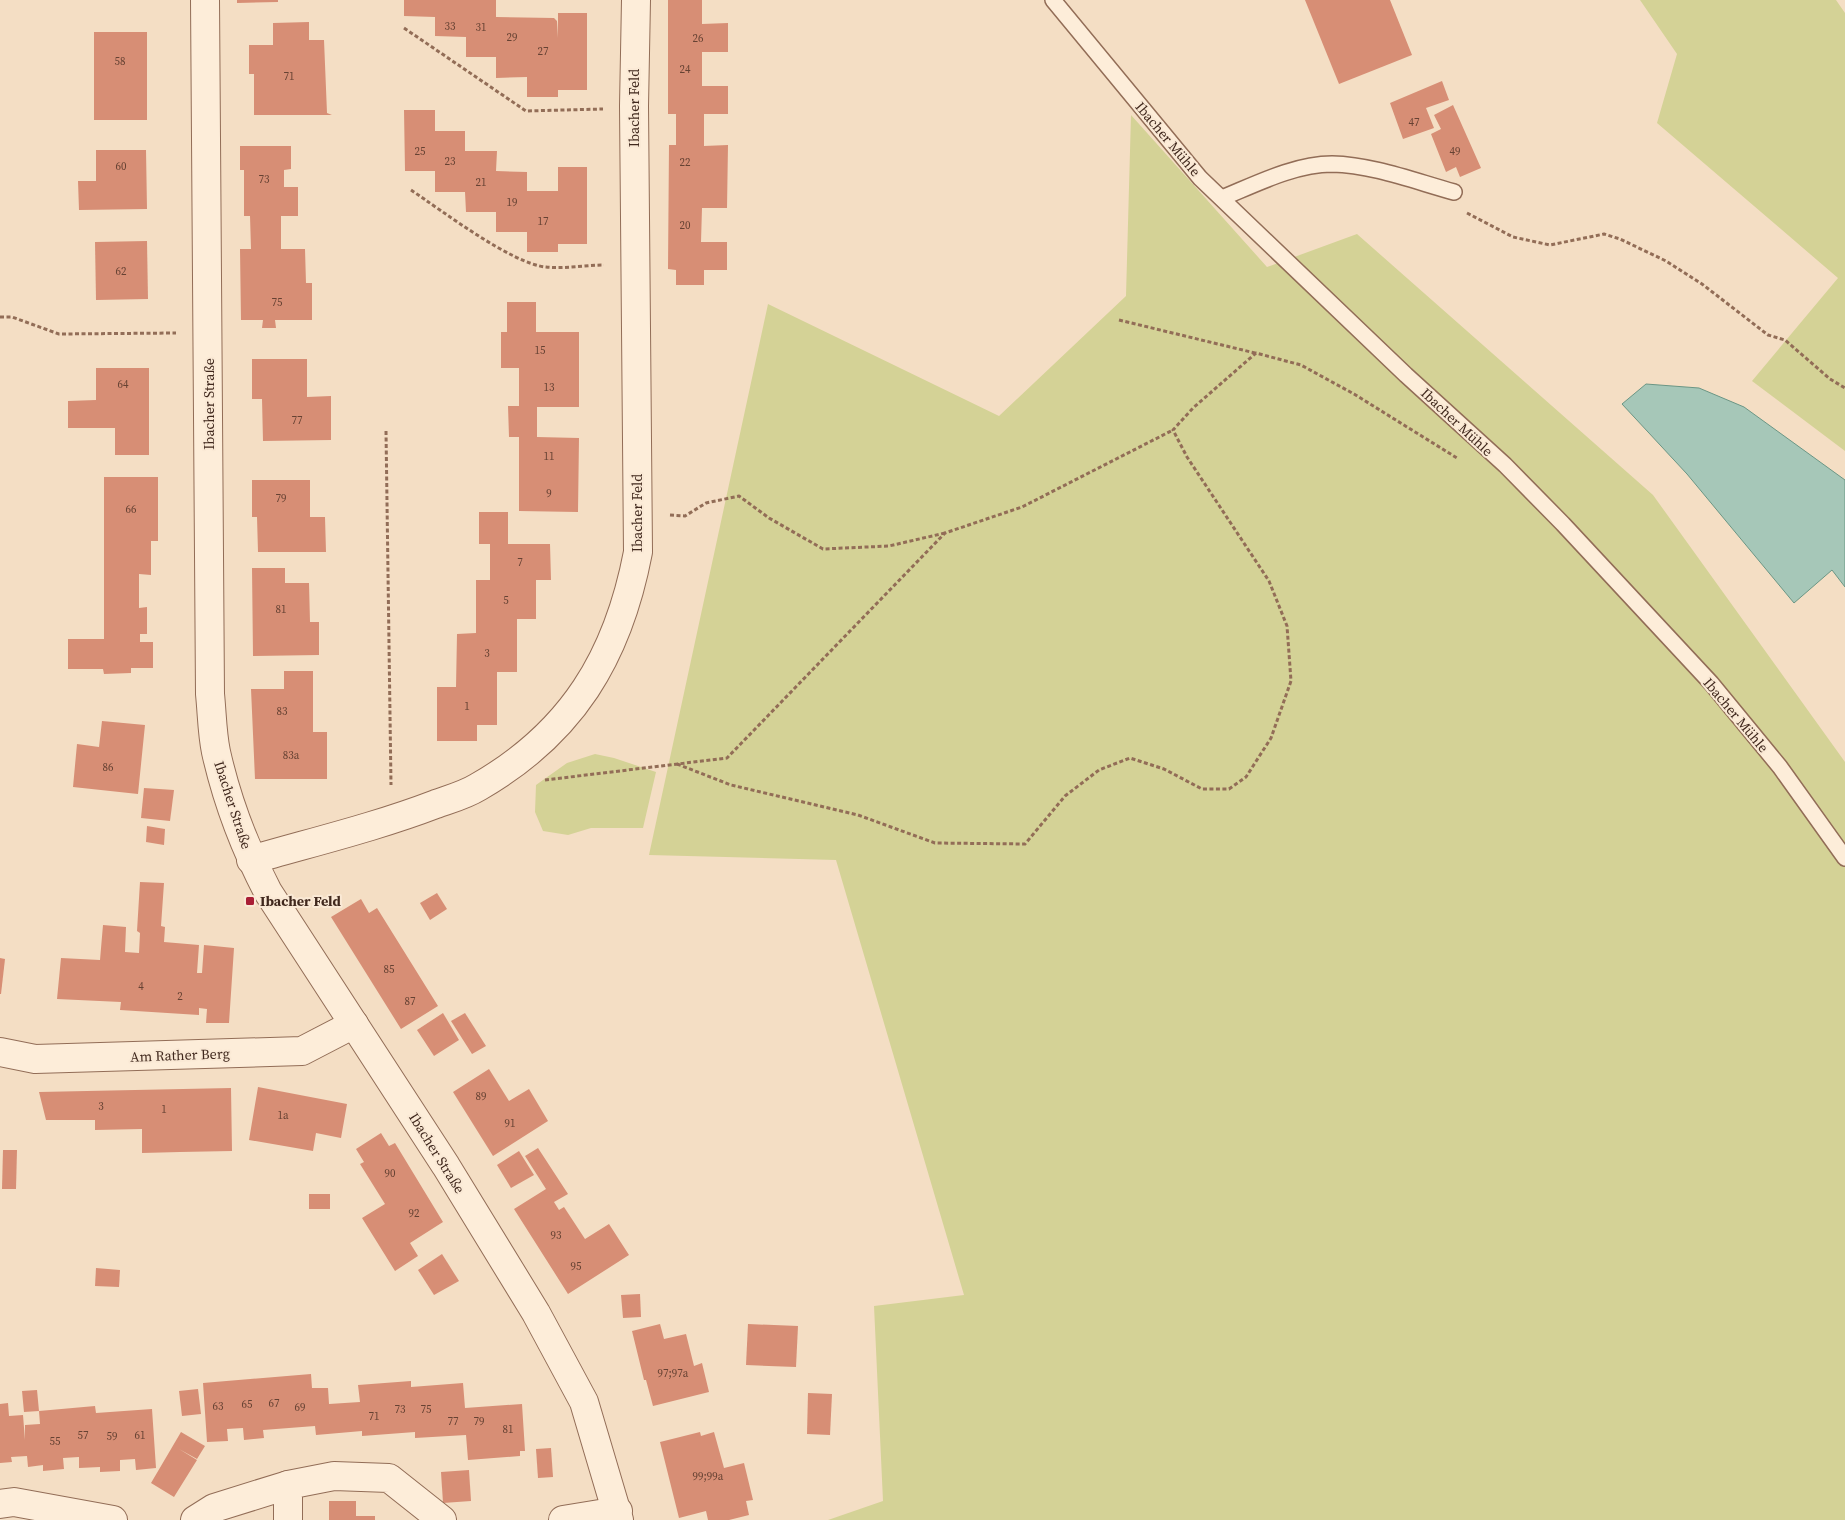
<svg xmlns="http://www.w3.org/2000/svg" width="1845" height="1520" viewBox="0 0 1845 1520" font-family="'Source Serif 4',serif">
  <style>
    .green { fill: #d4d296 }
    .water { fill: #a6c7b8; stroke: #6b9685 }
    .building { fill: #d78e75 }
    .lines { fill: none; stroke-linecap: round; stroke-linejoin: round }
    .service-casing { stroke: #926d57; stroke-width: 18 }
    .minor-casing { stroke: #926d57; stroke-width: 30 }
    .path { stroke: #926d57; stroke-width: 3; stroke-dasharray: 4 2.5; stroke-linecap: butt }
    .service { stroke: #fdedd9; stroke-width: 15 }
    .minor { stroke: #fdedd9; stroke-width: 28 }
    .poi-dot { fill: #a91e35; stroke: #fae9d5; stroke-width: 2 }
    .labels { text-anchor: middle; stroke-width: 4; stroke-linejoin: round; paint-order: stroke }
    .number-label { font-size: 11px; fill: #664233 }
    .street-label { font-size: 14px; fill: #40281d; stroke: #fae9d5 }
    .poi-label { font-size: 14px; font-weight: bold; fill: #40281d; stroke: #fae9d5; text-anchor: start }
  </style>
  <rect width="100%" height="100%" fill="#f4dec4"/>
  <g class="green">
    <path d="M 1640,0 L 1836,0 L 1845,13 L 1845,451 L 1752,381 L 1838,278 L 1657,123 L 1677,54 Z"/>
    <path d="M 1131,115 L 1267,267 L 1357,234 L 1653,495 L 1845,762 L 1845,1520 L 828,1520 L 883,1501 L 874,1306 L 964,1295 L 836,860 L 649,855 L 768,304 L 999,416 L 1126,296 Z"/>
    <path d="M 595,754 L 614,758 L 656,772 L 643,828 L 591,828 L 568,835 L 543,831 L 535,812 L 536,785 L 567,763 Z"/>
  </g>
  <path class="water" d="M 1646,384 L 1699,388 L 1744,407 L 1845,480 L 1845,587 L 1832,570 L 1794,603 L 1687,474 L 1622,404 Z"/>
  <g class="building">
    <path d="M 237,0 L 278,0 L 278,2 L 237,3 Z"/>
    <path d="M 404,0 L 496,0 L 496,17 L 554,18 L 557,21 L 558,38 L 558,13 L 587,13 L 587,90 L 558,90 L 558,97 L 527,97 L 527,77 L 496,78 L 496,57 L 466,57 L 466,37 L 435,36 L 435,17 L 404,16 Z"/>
    <path d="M 668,0 L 702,0 L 702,24 L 728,23 L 728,52 L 702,52 L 702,86 L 728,86 L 728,114 L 704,114 L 704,146 L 728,145 L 727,208 L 702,208 L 701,242 L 727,242 L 727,270 L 704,270 L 704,285 L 676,285 L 676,270 L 668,269 L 669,145 L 676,145 L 676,114 L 668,114 Z"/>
    <path d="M 1305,0 L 1390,0 L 1412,55 L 1339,84 Z"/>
    <path d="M 309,22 L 309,40 L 324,40 L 327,113 L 332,115 L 254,115 L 254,74 L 249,74 L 249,45 L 273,45 L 273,23 Z"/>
    <rect x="94" y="32" width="53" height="88"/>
    <path d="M 1442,81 L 1449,100 L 1426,108 L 1434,128 L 1403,139 L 1390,103 Z"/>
    <path d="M 1453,105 L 1481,168 L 1460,177 L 1456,167 L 1446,172 L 1431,134 L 1441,129 L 1434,115 Z"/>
    <path d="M 404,110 L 435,110 L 435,131 L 465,131 L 465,151 L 497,151 L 496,171 L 527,172 L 527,191 L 558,191 L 558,167 L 587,167 L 587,244 L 558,244 L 558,252 L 527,252 L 527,232 L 496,232 L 496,212 L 466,212 L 465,192 L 435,192 L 435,171 L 405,171 Z"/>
    <path d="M 240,146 L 291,146 L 291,169 L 284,170 L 284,187 L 298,187 L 298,216 L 281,216 L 281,249 L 305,249 L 306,283 L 312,283 L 312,320 L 275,320 L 276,328 L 262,328 L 263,320 L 241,320 L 240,249 L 251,249 L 250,216 L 244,216 L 244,170 L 240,170 Z"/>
    <path d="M 96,150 L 146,150 L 147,209 L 79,210 L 78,181 L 96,181 Z"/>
    <path d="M 147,241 L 148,299 L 96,300 L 95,242 Z"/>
    <path d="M 507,302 L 536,302 L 536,332 L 579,332 L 579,407 L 537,407 L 537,437 L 579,438 L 578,512 L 519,511 L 519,437 L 509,437 L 508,406 L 519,406 L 519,368 L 501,368 L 501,332 L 507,332 Z"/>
    <path d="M 252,359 L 307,359 L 307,397 L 331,396 L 331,440 L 263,441 L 262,399 L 252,399 Z"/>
    <path d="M 96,368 L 149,368 L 149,455 L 115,455 L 115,428 L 68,428 L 68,401 L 96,400 Z"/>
    <path d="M 104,477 L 158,477 L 158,541 L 151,541 L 151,575 L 139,574 L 139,608 L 147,607 L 147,634 L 140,634 L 140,642 L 153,642 L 153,668 L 131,668 L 131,673 L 104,674 L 103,669 L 68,669 L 68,639 L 104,639 Z"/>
    <path d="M 252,480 L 310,480 L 310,517 L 325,517 L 326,552 L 258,552 L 257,517 L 252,517 Z"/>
    <path d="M 479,512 L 508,512 L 508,544 L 550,544 L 551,580 L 536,580 L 536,619 L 517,619 L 517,672 L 497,672 L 497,725 L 477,725 L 477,741 L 437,741 L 437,687 L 456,687 L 457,634 L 476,633 L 476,580 L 490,580 L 490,544 L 479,544 Z"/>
    <path d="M 252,568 L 285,568 L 285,583 L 309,583 L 310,622 L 319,622 L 319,655 L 253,656 Z"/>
    <path d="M 284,671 L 313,671 L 313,732 L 327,732 L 327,779 L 255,779 L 251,689 L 284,689 Z"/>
    <path d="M 102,721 L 145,725 L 138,794 L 73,787 L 77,744 L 99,747 Z"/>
    <path d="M 144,788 L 174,790 L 170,821 L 141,818 Z"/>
    <path d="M 147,826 L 165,829 L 164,845 L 146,842 Z"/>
    <path d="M 140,882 L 164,883 L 161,926 L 165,927 L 164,942 L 199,945 L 197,973 L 202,973 L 204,945 L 234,948 L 229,1023 L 206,1023 L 207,1009 L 199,1008 L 199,1015 L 120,1010 L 121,1002 L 57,999 L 61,958 L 100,960 L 103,925 L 126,927 L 125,952 L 139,953 L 140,933 L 137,931 Z"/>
    <path d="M 437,893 L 447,909 L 430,920 L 420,903 Z"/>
    <path d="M 361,899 L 369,913 L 377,908 L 438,1006 L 401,1029 L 331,917 Z"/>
    <path d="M 0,958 L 5,959 L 1,994 L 0,994 Z"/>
    <path d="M 443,1013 L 459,1040 L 434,1056 L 417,1030 Z"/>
    <path d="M 465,1013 L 486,1046 L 472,1054 L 451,1021 Z"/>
    <path d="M 489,1069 L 509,1101 L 529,1089 L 548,1121 L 493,1156 L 453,1092 Z"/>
    <path d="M 258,1087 L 347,1104 L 341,1138 L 316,1133 L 313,1151 L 249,1140 Z"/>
    <path d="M 231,1088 L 232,1151 L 180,1152 L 142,1153 L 142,1129 L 95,1130 L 95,1120 L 46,1120 L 39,1092 Z"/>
    <path d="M 381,1133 L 389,1146 L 395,1143 L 443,1222 L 410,1243 L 418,1256 L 395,1271 L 362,1218 L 385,1204 L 360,1164 L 364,1162 L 356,1149 Z"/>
    <path d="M 538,1148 L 568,1194 L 554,1202 L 559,1210 L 564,1207 L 585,1239 L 609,1224 L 629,1255 L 568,1294 L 514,1209 L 546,1189 L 525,1156 Z"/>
    <path d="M 3,1150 L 17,1150 L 16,1189 L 2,1189 Z"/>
    <path d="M 519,1151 L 534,1175 L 511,1188 L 497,1165 Z"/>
    <rect x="309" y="1194" width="21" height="15"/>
    <path d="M 442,1254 L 459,1281 L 434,1295 L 418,1270 Z"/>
    <path d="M 96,1268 L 120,1270 L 119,1287 L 95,1286 Z"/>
    <path d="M 640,1294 L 641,1317 L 623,1318 L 621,1295 Z"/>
    <path d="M 660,1324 L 664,1339 L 686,1334 L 694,1366 L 702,1363 L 709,1392 L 653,1406 L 646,1380 L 644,1380 L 632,1331 Z"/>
    <path d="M 748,1324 L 798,1326 L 796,1367 L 746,1365 Z"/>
    <path d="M 311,1374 L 312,1388 L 328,1388 L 329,1404 L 360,1402 L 358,1385 L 411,1381 L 411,1387 L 463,1383 L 465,1408 L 522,1404 L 525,1451 L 520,1451 L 520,1456 L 468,1460 L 466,1435 L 415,1438 L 415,1432 L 362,1436 L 362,1431 L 316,1435 L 315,1426 L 263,1430 L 264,1438 L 244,1440 L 243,1428 L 227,1429 L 228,1441 L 207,1442 L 203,1383 Z"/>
    <path d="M 198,1389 L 201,1414 L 182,1416 L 179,1391 Z"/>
    <path d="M 37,1390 L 39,1411 L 24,1412 L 22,1391 Z"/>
    <path d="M 808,1393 L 832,1394 L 830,1435 L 807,1434 Z"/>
    <path d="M 8,1403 L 9,1416 L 23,1415 L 25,1440 L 25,1425 L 40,1424 L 39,1411 L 95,1406 L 96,1413 L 152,1409 L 156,1468 L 136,1470 L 135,1459 L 120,1460 L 120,1471 L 100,1472 L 100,1467 L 79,1468 L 79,1457 L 63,1458 L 64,1469 L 43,1471 L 43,1465 L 28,1467 L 27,1456 L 11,1457 L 12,1462 L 0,1463 L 0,1404 Z"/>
    <path d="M 181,1432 L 205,1446 L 197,1459 L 179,1449 L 197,1460 L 174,1497 L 151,1483 Z"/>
    <path d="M 700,1432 L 701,1436 L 714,1432 L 724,1468 L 744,1463 L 753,1500 L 746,1501 L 749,1515 L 729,1520 L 708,1520 L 706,1511 L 679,1518 L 660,1442 Z"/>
    <path d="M 551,1448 L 553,1477 L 538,1478 L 536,1449 Z"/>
    <path d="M 469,1470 L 471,1501 L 443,1503 L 441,1472 Z"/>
    <path d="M 329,1501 L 356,1501 L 356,1516 L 375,1516 L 375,1520 L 329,1520 Z"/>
  </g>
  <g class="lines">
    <defs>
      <g id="service">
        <path d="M 1053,0 L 1200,178 L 1406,375 L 1505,465 L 1563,524 L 1711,683 L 1780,767 L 1845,858"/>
        <path d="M 1222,198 C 1256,184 1295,164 1332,164 C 1373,165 1414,181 1454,192"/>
      </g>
      <g id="minor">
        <path d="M 205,0 L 210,694 C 212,713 212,733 216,752 C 227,801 245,848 268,892 L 446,1166 L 536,1313 L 584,1402 L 619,1520"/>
        <path d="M 251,860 C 313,842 376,827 436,804 C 450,799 465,795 478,787 C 572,733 618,657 638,552 L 634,106 L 636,0"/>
        <path d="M 0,1052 L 35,1059 L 302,1051 L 354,1024"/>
        <path d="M 0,1504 L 14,1502 L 113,1520"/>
        <path d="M 195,1520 L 214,1508 L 288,1485"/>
        <path d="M 288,1520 L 288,1485 L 334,1476 L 389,1478 L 442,1520"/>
        <path d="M 563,1520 L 618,1511"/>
      </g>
    </defs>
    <use href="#service" class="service-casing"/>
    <use href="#minor" class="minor-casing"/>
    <g class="path">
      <path d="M 404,28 L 526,111 L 603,109"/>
      <path d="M 411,190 C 441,210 512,264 546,267 C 565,269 585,265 604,265"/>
      <path d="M 1467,213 L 1513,237 L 1550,245 L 1604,234 L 1620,239 L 1666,261 L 1702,284 L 1768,335 L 1785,340 L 1830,379 L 1845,388"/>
      <path d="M 0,317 L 12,317 L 59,334 L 176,333"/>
      <path d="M 1119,320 L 1255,353"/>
      <path d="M 386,431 L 391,785"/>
      <path d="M 670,515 L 685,516 L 706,503 L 739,496 L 769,518 L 823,549 L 889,546 L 945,533"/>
      <path d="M 677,764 L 731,785 L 858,815 L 935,843 L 1025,844 L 1065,796 L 1099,770 L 1130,758 L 1164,769 L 1202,789 L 1229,789 L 1246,777 L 1271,738 L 1291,681 L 1287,626 L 1269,581 L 1187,457 L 1173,430 L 1193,408 L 1256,353 L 1301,365 L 1354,394 L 1457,458"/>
      <path d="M 545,780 L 727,758 L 945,533 L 1022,507 L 1173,430"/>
    </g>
    <use href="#service" class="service"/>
    <use href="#minor" class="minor"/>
  </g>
  <rect class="poi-dot" x="245" y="896" width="10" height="10" rx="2.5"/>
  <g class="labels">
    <g class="number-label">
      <text x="450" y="30">33</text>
      <text x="481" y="31">31</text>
      <text x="512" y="41">29</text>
      <text x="698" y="42">26</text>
      <text x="543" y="55">27</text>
      <text x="120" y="65">58</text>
      <text x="685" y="73">24</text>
      <text x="289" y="80">71</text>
      <text x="1414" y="126">47</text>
      <text x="420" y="155">25</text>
      <text x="1455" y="155">49</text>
      <text x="450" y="165">23</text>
      <text x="685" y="166">22</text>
      <text x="121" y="170">60</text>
      <text x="264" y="183">73</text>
      <text x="481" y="186">21</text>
      <text x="512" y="206">19</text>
      <text x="543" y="225">17</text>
      <text x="685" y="229">20</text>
      <text x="121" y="275">62</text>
      <text x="277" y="306">75</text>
      <text x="540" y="354">15</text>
      <text x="123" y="388">64</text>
      <text x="549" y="391">13</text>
      <text x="297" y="424">77</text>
      <text x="549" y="460">11</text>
      <text x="549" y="497">9</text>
      <text x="281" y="502">79</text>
      <text x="131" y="513">66</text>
      <text x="520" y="566">7</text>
      <text x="506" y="604">5</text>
      <text x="281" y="613">81</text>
      <text x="487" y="657">3</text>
      <text x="467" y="710">1</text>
      <text x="282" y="715">83</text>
      <text x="291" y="759">83a</text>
      <text x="108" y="771">86</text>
      <text x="389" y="973">85</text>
      <text x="141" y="990">4</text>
      <text x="180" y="1000">2</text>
      <text x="410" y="1005">87</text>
      <text x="481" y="1100">89</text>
      <text x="101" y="1110">3</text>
      <text x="164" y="1113">1</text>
      <text x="283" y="1119">1a</text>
      <text x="510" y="1127">91</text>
      <text x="390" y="1177">90</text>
      <text x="414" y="1217">92</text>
      <text x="556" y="1239">93</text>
      <text x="576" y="1270">95</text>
      <text x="673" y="1377">97;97a</text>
      <text x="274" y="1407">67</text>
      <text x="247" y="1408">65</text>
      <text x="218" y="1410">63</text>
      <text x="300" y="1411">69</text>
      <text x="400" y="1413">73</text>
      <text x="426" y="1413">75</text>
      <text x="374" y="1420">71</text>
      <text x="453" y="1425">77</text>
      <text x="479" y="1425">79</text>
      <text x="508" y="1433">81</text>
      <text x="83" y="1439">57</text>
      <text x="140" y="1439">61</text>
      <text x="112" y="1440">59</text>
      <text x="55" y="1445">55</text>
      <text x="708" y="1480">99;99a</text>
    </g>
    <g class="street-label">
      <text transform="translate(634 108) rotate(-90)" y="5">Ibacher Feld</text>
      <text transform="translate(1168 139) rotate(50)" y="5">Ibacher Mühle</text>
      <text transform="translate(209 404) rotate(-90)" y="5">Ibacher Straße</text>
      <text transform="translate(1457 422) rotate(43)" y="5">Ibacher Mühle</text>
      <text transform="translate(637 513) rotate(-90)" y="5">Ibacher Feld</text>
      <text transform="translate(1736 715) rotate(50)" y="5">Ibacher Mühle</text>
      <text transform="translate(233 805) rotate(72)" y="5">Ibacher Straße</text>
      <text transform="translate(180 1055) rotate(-2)" y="5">Am Rather Berg</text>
      <text transform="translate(437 1153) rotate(58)" y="5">Ibacher Straße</text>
    </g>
    <g class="poi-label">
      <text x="260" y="906">Ibacher Feld</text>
    </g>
  </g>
</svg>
